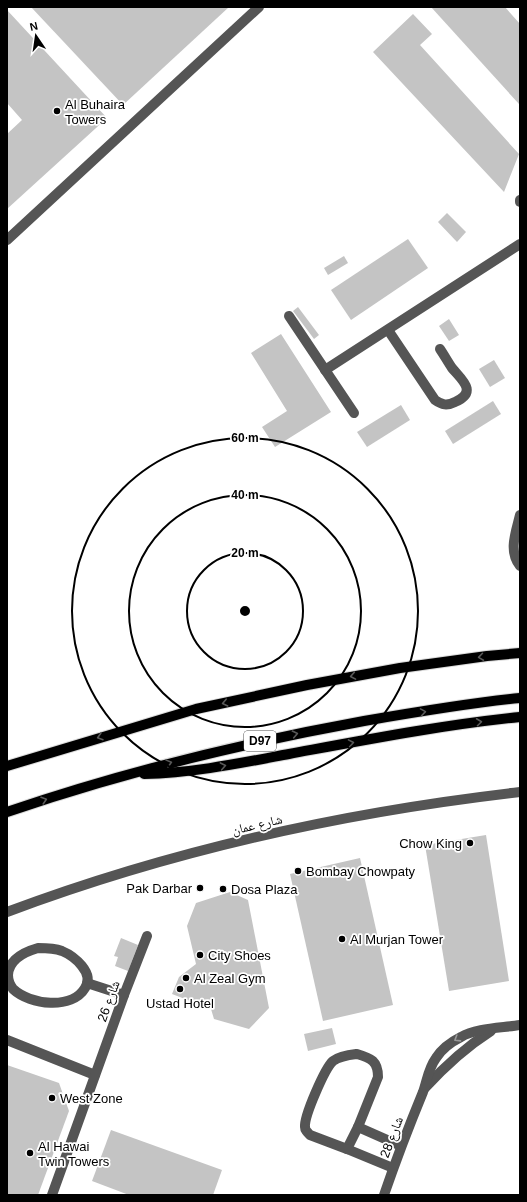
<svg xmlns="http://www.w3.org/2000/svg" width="527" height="1202" viewBox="0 0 527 1202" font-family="Helvetica,'Noto Naskh Arabic',sans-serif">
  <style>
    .building { fill: #c4c4c4 }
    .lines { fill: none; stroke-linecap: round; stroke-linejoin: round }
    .major-casing { stroke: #dbdbdb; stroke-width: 12 }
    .minor { stroke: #555; stroke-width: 10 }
    .major { stroke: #000; stroke-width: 10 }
    .oneway { stroke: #595959 }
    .oneway2 { stroke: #999 }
    .ring { fill: none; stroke: #000; stroke-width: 2 }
    .poi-dot { fill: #000; stroke: #fff; stroke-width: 1.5 }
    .labels { text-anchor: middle; stroke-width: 3.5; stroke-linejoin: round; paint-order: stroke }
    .shield { fill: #fff; stroke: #4c4c4c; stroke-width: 1 }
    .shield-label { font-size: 12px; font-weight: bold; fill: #000 }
    .poi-label { font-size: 13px; fill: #000; stroke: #fff; text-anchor: start }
    .street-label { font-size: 13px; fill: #000; stroke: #fff }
    .centre { fill: #000; stroke: #fff; stroke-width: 2 }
    .ring-label { font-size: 12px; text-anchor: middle; font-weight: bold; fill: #000; stroke: #fff; stroke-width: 3.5; stroke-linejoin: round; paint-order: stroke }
  </style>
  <rect width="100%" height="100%" fill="#fff"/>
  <g class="building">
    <path d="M 31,7 L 229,7 L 123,105 Z"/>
    <path d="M 431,7 L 505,7 L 520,24 L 520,98 L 519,104 Z"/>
    <path d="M 7,10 L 107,118 L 7,209 L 7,134 L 22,120 L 7,103 Z"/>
    <path d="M 413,14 L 432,34 L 420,45 L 519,154 L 504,192 L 373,52 Z"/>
    <path d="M 447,213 L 466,232 L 457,242 L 438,222 Z"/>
    <path d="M 408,239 L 428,268 L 351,320 L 331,290 Z"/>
    <path d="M 344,256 L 348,263 L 328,275 L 324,268 Z"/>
    <path d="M 298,307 L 319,335 L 314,339 L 293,311 Z"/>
    <path d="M 449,319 L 459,335 L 449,341 L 439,326 Z"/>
    <path d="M 281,334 L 331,412 L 275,447 L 262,427 L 287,411 L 251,353 Z"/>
    <path d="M 494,360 L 505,378 L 490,387 L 479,369 Z"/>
    <path d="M 493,401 L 501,414 L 453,444 L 445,431 Z"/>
    <path d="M 401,405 L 410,420 L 367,447 L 357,432 Z"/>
    <path d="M 486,835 L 509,981 L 449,991 L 425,845 Z"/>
    <path d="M 360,858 L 393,1005 L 323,1021 L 290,874 Z"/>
    <path d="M 230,892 L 248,900 L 269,1008 L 249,1029 L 214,1019 L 211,1009 L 172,994 L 179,977 L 196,964 L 187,926 L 196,903 Z"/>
    <path d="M 121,938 L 138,945 L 128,971 L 115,966 L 118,957 L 114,956 Z"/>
    <path d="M 332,1028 L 336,1044 L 308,1051 L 304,1034 Z"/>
    <path d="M 7,1065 L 59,1083 L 69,1111 L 38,1195 L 7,1195 Z"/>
    <path d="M 111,1130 L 222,1170 L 213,1195 L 129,1195 L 92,1181 Z"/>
  </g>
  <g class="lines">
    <defs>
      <g id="major">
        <path d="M 7,766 L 196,709 L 307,685 L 400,668 L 487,656 L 520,653"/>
        <path d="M 144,774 C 193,773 241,763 289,754 C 365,740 442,725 520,717"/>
        <path d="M 7,812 C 124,772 243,743 364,721 C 416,712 468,703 520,698"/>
      </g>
    </defs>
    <use href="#major" class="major-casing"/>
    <g class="minor">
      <path d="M 520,200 L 520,202"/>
      <path d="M 7,240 L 259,7"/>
      <path d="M 289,316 L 354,413"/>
      <path d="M 388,330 L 435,400 C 442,405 447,406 455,402 C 478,392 462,380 452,368 C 448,362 444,355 440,349"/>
      <path d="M 325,370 L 520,244"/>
      <path d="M 520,515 C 516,532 508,551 520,566"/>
      <path d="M 7,912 C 172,850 345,812 520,792"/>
      <path d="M 38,948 C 46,948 54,948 62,951 C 74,956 95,973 85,988 C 72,1010 30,1005 13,989 C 10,985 8,980 8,975 C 9,959 24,952 38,948 Z"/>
      <path d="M 87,983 L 124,995"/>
      <path d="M 7,1040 L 95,1075"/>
      <path d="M 357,1054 C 371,1058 378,1061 378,1077 L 358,1127 L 347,1149 L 310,1135 C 307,1132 305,1130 305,1127 C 304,1116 325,1068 333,1061 C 340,1056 349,1055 357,1054 Z"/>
      <path d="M 425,1088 C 445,1066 466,1047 491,1031"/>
      <path d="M 358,1127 L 401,1146"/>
      <path d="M 347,1149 L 393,1168"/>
      <path d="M 52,1195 L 124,995 L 147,936"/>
      <path d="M 384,1195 C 396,1160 409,1126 423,1092 C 427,1081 428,1069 436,1058 C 441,1050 451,1042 461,1037 C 476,1028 502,1028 520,1025"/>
    </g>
    <use href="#major" class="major"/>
  </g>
  <defs><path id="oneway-chevron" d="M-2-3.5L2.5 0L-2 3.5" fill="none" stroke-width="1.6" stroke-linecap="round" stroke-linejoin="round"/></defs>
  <g class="oneway">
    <use href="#oneway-chevron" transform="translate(481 657) rotate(172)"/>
    <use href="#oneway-chevron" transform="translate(353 676) rotate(170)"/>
    <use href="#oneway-chevron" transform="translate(225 703) rotate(167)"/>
    <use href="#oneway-chevron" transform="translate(423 712) rotate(-9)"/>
    <use href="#oneway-chevron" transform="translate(479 722) rotate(-7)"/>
    <use href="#oneway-chevron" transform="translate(295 734) rotate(-12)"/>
    <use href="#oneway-chevron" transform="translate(100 737) rotate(163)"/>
    <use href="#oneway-chevron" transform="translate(351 743) rotate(-10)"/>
    <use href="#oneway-chevron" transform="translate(169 763) rotate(-15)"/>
    <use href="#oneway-chevron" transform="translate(223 766) rotate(-11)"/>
    <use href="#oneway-chevron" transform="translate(44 800) rotate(-18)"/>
  </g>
  <use class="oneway2" href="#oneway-chevron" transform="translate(457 1039) rotate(148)"/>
  <g class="ring">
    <circle cx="245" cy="611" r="58"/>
    <circle cx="245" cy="611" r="116"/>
    <circle cx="245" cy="611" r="173"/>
  </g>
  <g class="poi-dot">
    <circle cx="57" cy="111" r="4"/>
    <circle cx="470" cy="843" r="4"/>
    <circle cx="298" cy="871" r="4"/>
    <circle cx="200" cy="888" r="4"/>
    <circle cx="223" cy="889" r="4"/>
    <circle cx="342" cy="939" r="4"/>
    <circle cx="200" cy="955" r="4"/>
    <circle cx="186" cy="978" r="4"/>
    <circle cx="180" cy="989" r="4"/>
    <circle cx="52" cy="1098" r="4"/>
    <circle cx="30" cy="1153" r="4"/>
  </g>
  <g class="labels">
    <rect class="shield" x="244" y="731" width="32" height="20" rx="3"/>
    <g class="shield-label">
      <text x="260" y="745">D97</text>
    </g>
    <g class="poi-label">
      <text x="65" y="109">Al Buhaira<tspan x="65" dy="15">Towers</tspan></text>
      <text x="462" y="848" text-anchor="end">Chow King</text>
      <text x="306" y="876">Bombay Chowpaty</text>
      <text x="192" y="893" text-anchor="end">Pak Darbar</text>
      <text x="231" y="894">Dosa Plaza</text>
      <text x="350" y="944">Al Murjan Tower</text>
      <text x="208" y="960">City Shoes</text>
      <text x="194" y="983">Al Zeal Gym</text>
      <text x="180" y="1008" text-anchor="middle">Ustad Hotel</text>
      <text x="60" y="1103">West Zone</text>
      <text x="38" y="1151">Al Hawai<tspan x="38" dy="15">Twin Towers</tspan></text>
    </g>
    <g class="street-label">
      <text transform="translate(257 824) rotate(-13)" y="5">شارع عمان</text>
      <text transform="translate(108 1001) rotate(-70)" y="5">شارع 26</text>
      <text transform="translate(391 1137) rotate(-69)" y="5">شارع 28</text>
    </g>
  </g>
  <circle cx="245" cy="611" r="6" class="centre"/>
  <g class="ring-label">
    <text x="245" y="442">60 m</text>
    <text x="245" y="499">40 m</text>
    <text x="245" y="557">20 m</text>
  </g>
  <rect width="527" height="1202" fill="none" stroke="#000000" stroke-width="16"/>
  <g transform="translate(36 36) rotate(347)" stroke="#ffffff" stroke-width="3" paint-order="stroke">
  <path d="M0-3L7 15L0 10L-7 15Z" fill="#000000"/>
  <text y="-6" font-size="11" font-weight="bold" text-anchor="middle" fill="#000000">N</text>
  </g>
</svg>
